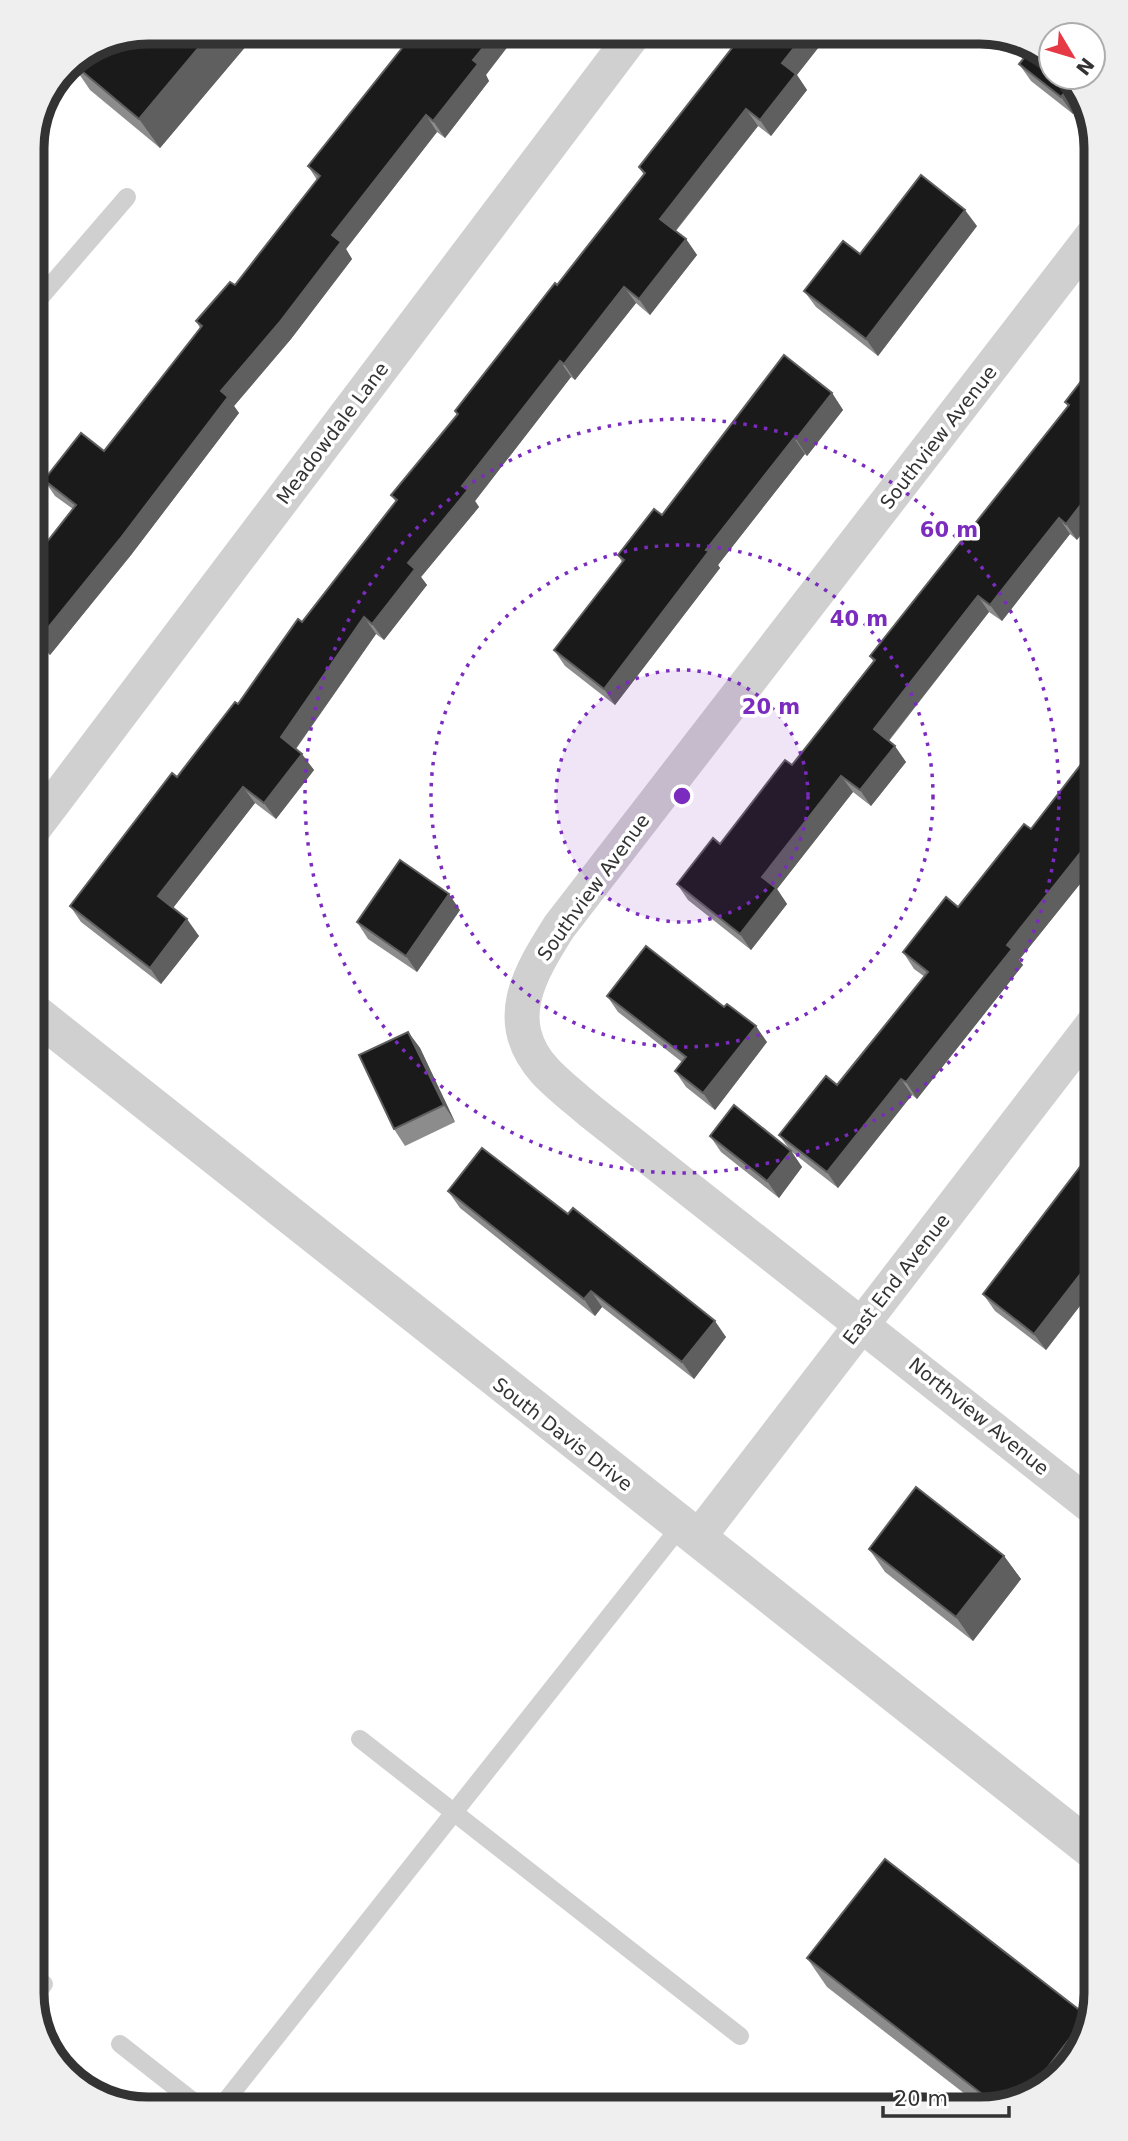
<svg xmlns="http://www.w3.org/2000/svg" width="1128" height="2141" viewBox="0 0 1128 2141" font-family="'DejaVu Sans',sans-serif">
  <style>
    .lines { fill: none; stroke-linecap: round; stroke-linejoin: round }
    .service { stroke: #d0d0d0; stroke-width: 18 }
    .minor { stroke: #d0d0d0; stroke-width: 35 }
    .tertiary { stroke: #d0d0d0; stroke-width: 38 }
    .wall { fill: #8c8c8c }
    .shaded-wall { fill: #5f5f5f }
    .building { fill: #1a1a1a; stroke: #5f5f5f; stroke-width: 2 }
    .ring { fill: none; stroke: #7b2cbf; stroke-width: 3.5; stroke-dasharray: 3.5 7 }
    .labels { text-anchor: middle; stroke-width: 7; stroke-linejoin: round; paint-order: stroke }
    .street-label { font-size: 19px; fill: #333; stroke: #fff }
    .rim { fill: none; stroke: #333; stroke-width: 9 }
    .centre { fill: #7b2cbf; stroke: #fff; stroke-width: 3.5 }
    .ring-label { font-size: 21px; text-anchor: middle; font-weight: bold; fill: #7b2cbf; stroke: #fff; stroke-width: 7; stroke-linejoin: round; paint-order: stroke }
  </style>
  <rect width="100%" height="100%" fill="#fff"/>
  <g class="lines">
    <g class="service">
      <path d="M 32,307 L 127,197"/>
      <path d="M 360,1739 L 740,2036"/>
      <path d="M 33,1999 L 44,1984"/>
      <path d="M 120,2044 L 203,2109"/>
      <path d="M 220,2108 L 680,1527"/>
    </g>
    <g class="minor">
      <path d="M 32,831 L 633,35"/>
      <path d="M 1096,1510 L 590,1111 C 575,1098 558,1085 545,1071 C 500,1021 530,973 559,927 L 1096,231"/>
      <path d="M 697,1539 L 1096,1020"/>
    </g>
    <path class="tertiary" d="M 32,1011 L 1096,1853"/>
  </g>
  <g class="wall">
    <path d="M 252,39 L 160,148 L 90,90 L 71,62 L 104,40 Z"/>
    <path d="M 1019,64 L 1066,77 L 1084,99 L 1073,114 L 1031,81 Z"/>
    <path d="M 486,75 L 489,81 L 445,138 L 437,132 L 346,249 L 352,259 L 291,339 L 234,406 L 239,413 L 131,555 L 50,655 L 48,653 L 32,674 L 32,561 L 73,509 L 55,496 L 44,480 L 104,451 L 200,328 L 196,321 L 235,285 L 317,180 L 308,166 Z"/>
    <path d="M 797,75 L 807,90 L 771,136 L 758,126 L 676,231 L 686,239 L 697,255 L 650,315 L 636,303 L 575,380 L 571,377 L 475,501 L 479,507 L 421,577 L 427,585 L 384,640 L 376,634 L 296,749 L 314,770 L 276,819 L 255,803 L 173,908 L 199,936 L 161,984 L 81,922 L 70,906 L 238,704 L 396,502 L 391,495 L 457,415 L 455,411 L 557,285 L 644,175 L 639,167 Z"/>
    <path d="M 977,226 L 878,356 L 816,307 L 804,291 L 860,254 Z"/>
    <path d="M 1096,362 L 1077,540 L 1070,534 L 1002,621 L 989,612 L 889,741 L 906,762 L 871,806 L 853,792 L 777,889 L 787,904 L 751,950 L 688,900 L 677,884 L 720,844 L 792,765 L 873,661 L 870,656 L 1068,407 L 1065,402 Z"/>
    <path d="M 832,393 L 843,410 L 807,456 L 805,454 L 718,565 L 720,568 L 615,705 L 565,666 L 554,650 L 622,562 L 618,555 L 662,515 Z"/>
    <path d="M 1096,745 L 1096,864 L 1019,960 L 1023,965 L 917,1099 L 912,1095 L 838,1188 L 792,1152 L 802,1167 L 779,1198 L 721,1152 L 710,1136 L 790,1150 L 779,1135 L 837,1085 L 925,977 L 914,969 L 903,952 L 958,907 L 1031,829 Z"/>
    <path d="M 460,910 L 417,972 L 368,939 L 357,922 Z"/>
    <path d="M 607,996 L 767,1042 L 715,1110 L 686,1087 L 675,1071 L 682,1062 L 618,1012 Z"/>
    <path d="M 408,1032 L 420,1048 L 455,1122 L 405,1146 L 394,1129 Z"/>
    <path d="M 1096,1146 L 1096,1285 L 1046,1350 L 995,1311 L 983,1294 Z"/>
    <path d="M 448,1191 L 568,1214 L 726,1337 L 694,1379 L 602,1307 L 595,1316 L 460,1208 Z"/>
    <path d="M 869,1549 L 1004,1556 L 1021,1579 L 973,1641 L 885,1572 Z"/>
    <path d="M 807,1958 L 1025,2100 L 974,2101 L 827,1987 Z"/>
  </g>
  <g class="shaded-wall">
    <path d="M 830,33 L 797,75 L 807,90 L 771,136 L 760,120 L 782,63 L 805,34 Z"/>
    <path d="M 516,36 L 486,75 L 489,81 L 445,138 L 433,121 L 473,60 L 492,37 Z"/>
    <path d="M 206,39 L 252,39 L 160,148 L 139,119 Z"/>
    <path d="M 1072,84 L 1084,99 L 1073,114 L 1061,97 Z"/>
    <path d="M 746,109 L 758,126 L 672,235 L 660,219 Z"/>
    <path d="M 426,115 L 437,132 L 346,249 L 352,259 L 291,339 L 234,406 L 239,413 L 131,555 L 50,655 L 39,639 L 221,391 L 332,235 Z"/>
    <path d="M 965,210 L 977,226 L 878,356 L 866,339 Z"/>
    <path d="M 686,239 L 697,255 L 650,315 L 639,299 Z"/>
    <path d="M 624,287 L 636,303 L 575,380 L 564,364 Z"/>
    <path d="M 560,361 L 571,377 L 475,501 L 479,507 L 421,577 L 427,585 L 384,640 L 372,624 L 408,563 L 462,486 Z"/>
    <path d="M 832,393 L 843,410 L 807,456 L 796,439 Z"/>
    <path d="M 794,438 L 805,454 L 718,565 L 720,568 L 615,705 L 604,689 L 706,550 Z"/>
    <path d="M 1096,485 L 1096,516 L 1077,540 L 1066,524 Z"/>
    <path d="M 1059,518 L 1070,534 L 1002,621 L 990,605 Z"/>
    <path d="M 978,596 L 989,612 L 885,745 L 874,729 Z"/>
    <path d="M 364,617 L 376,634 L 292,754 L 281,737 Z"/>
    <path d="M 36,637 L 48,653 L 32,674 L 32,643 Z"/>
    <path d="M 895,746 L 906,762 L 871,806 L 860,790 Z"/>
    <path d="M 302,754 L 314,770 L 276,819 L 264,803 Z"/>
    <path d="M 841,776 L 853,792 L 777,889 L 787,904 L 751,950 L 740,934 L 762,877 Z"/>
    <path d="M 243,787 L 255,803 L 169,913 L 158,896 Z"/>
    <path d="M 1096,833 L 1096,864 L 1019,960 L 1023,965 L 917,1099 L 906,1082 L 1007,945 Z"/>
    <path d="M 449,894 L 460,910 L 417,972 L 406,956 Z"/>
    <path d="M 187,919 L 199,936 L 161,984 L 150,968 Z"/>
    <path d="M 756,1026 L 767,1042 L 715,1110 L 703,1093 Z"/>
    <path d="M 408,1032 L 420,1048 L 455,1122 L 444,1105 Z"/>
    <path d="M 901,1079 L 912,1095 L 838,1188 L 827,1172 Z"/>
    <path d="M 791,1151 L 802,1167 L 779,1198 L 767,1181 Z"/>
    <path d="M 1096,1254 L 1096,1285 L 1046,1350 L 1034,1334 Z"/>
    <path d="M 591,1291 L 602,1307 L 595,1316 L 584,1299 Z"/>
    <path d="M 715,1321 L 726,1337 L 694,1379 L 682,1362 Z"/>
    <path d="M 1004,1556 L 1021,1579 L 973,1641 L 956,1617 Z"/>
    <path d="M 1087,2016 L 1089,2018 L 1077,2057 L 1025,2100 L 1022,2101 Z"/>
  </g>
  <g class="building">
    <path d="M 743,34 L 805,34 L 782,63 L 796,74 L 760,120 L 746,109 L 660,219 L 686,239 L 639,299 L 624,287 L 564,364 L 560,361 L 462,486 L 468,490 L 408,563 L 415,569 L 372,624 L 364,617 L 281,737 L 302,754 L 264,803 L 243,787 L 158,896 L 187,919 L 150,968 L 70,906 L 172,773 L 177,777 L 235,702 L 238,704 L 298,619 L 302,622 L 397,500 L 391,495 L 458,414 L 455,411 L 555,283 L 557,285 L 645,173 L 639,167 Z"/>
    <path d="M 411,37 L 492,37 L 473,60 L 478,64 L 433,121 L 426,115 L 332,235 L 341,242 L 279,323 L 221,391 L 228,397 L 120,539 L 39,639 L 36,637 L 32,643 L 32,561 L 76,505 L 44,480 L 81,433 L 104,451 L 202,326 L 196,321 L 230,282 L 235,285 L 320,176 L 308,166 Z"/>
    <path d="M 206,39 L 139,119 L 71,62 L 104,40 Z"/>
    <path d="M 1033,47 L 1045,51 L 1051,58 L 1051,77 L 1066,77 L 1072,84 L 1061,97 L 1019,64 Z"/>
    <path d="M 921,175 L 965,210 L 866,339 L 804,291 L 843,241 L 860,254 Z"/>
    <path d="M 784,355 L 832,393 L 796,439 L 794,438 L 706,550 L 709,551 L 604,689 L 554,650 L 624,560 L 618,555 L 654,509 L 662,515 Z"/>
    <path d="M 1096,362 L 1096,465 L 1095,468 L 1096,469 L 1096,485 L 1066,524 L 1059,518 L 990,605 L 978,596 L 874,729 L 895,746 L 860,790 L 841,776 L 762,877 L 776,888 L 740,934 L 677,884 L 713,838 L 720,844 L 785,760 L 792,765 L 875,660 L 870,656 L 1069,405 L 1065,402 Z"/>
    <path d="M 1096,745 L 1096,833 L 1007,945 L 1012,949 L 906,1082 L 901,1079 L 827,1172 L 779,1135 L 826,1076 L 837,1085 L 928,972 L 903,952 L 946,897 L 958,907 L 1024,824 L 1031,829 Z"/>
    <path d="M 400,860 L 449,894 L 406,956 L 357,922 Z"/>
    <path d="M 646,946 L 724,1007 L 727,1004 L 756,1026 L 703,1093 L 675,1071 L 686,1057 L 607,996 Z"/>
    <path d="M 408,1032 L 444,1105 L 394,1129 L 359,1055 Z"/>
    <path d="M 734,1105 L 791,1151 L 767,1181 L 710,1136 Z"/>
    <path d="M 1096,1146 L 1096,1254 L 1034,1334 L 983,1294 Z"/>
    <path d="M 482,1148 L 568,1214 L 573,1208 L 715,1321 L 682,1362 L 591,1291 L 584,1299 L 448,1191 Z"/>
    <path d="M 916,1487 L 1004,1556 L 956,1617 L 869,1549 Z"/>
    <path d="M 885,1859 L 1087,2016 L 1022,2101 L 991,2101 L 807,1958 Z"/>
  </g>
  <circle cx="682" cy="796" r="126" fill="#7b2cbf" fill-opacity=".12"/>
  <g class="ring">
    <circle cx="682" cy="796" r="126"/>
    <circle cx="682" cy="796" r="251"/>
    <circle cx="682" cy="796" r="377"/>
  </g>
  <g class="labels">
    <g class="street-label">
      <text transform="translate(332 433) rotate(-53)" y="7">Meadowdale Lane</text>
      <text transform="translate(938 437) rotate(-52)" y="7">Southview Avenue</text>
      <text transform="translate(593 887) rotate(-54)" y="7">Southview Avenue</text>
      <text transform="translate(896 1279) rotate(-52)" y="7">East End Avenue</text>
      <text transform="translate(979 1416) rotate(39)" y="7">Northview Avenue</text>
      <text transform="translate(563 1434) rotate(38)" y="7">South Davis Drive</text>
    </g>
  </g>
  <path d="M0 0H1128V2141H0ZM148 44H980A104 104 0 0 1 1084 148V1993A104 104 0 0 1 980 2097H148A104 104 0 0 1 44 1993V148A104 104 0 0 1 148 44Z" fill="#efefef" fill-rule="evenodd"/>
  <path class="rim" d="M148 44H980A104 104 0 0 1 1084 148V1993A104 104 0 0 1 980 2097H148A104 104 0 0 1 44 1993V148A104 104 0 0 1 148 44Z"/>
  <circle cx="682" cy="796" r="10" class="centre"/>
  <g class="ring-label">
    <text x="949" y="537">60 m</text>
    <text x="859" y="626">40 m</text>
    <text x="771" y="714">20 m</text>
  </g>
  <g transform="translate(1072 56) rotate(128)"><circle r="33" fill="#ffffff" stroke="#adadad" stroke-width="2"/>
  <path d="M0-5L12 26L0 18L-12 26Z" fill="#e63946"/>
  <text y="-10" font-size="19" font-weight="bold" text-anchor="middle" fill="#333333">N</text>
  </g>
  <path d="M883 2106v10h126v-10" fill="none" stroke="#333333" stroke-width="3.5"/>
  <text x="894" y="2106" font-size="21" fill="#333333" stroke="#ffffff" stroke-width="5" paint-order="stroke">20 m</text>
</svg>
